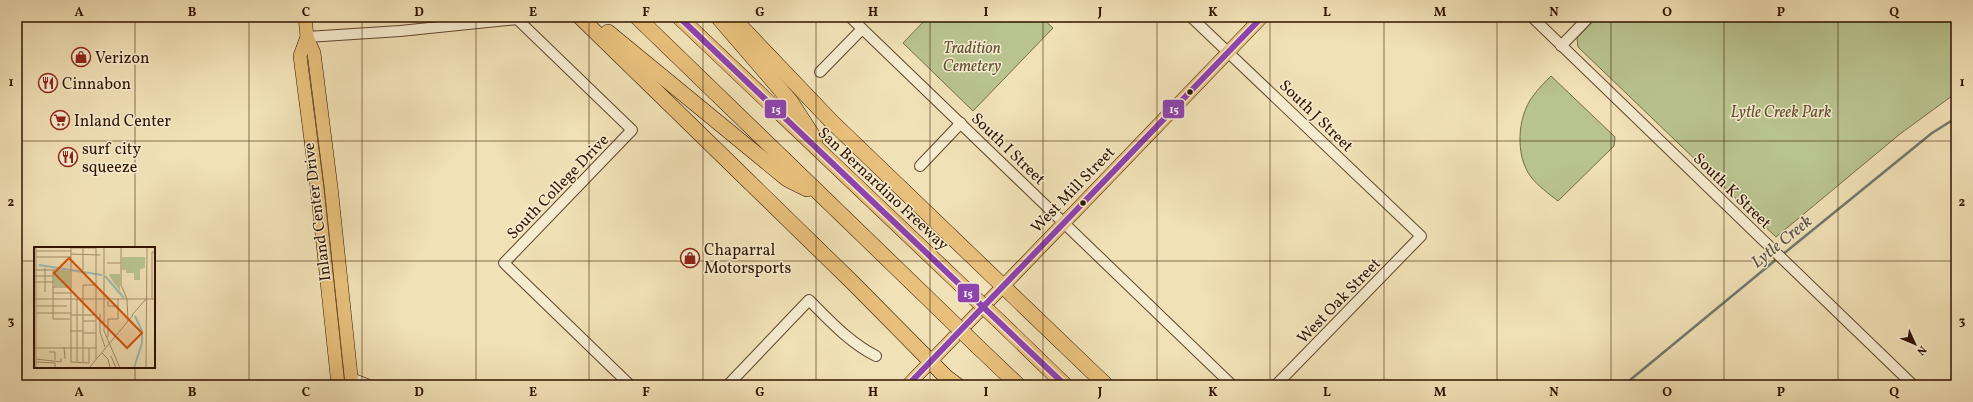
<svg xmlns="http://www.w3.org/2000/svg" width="1973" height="402" viewBox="0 0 1973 402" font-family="Vollkorn,serif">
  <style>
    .green { fill: #b9c38f; stroke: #756b48 }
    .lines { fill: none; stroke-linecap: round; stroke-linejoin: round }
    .stream { stroke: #71786d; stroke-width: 2.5 }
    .minor-casing { stroke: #61462e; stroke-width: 12 }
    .major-casing { stroke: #311300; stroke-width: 14 }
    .highway-casing { stroke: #311300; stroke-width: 16 }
    .minor { stroke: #f6ecd0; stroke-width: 10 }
    .major { stroke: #e8c07b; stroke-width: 13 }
    .highway { stroke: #e8c07b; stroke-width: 15 }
    .highway-bridge-casing { stroke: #311300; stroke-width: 16; stroke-linecap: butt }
    .highway-bridge { stroke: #e8c07b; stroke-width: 15 }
    .bus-1-casing { stroke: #f6ecd0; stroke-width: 9 }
    .bus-1 { stroke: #8e44ad; stroke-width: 6 }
    .grid { fill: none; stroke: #311300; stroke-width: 1; stroke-opacity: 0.55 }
    .bus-dot { fill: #311300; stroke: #f6ecd0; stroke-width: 1.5 }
    .labels { text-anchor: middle; stroke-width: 3; stroke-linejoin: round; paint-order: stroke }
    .park-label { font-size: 16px; font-style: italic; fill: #615132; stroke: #f6ecd0 }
    .poi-label { font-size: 16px; fill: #311300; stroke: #f6ecd0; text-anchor: start }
    .street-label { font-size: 16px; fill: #311300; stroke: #f6ecd0 }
    .water-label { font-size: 17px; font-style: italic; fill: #564e3f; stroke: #f6ecd0 }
    .inset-river { fill: none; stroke: #9cbcb5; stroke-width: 2 }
    .inset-road { fill: none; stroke: #a48f6d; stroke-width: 1 }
    .view { fill: #d6520b; fill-opacity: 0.15; stroke: #d6520b; stroke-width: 2 }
    .inset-edge { fill: none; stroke: #311300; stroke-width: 2 }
    .line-badge { stroke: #f6ecd0; stroke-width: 1.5 }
    .badge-label { font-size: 11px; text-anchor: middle; font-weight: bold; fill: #fff }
    .neatline { fill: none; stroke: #311300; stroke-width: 1.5 }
    .grid-label { font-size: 13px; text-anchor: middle; font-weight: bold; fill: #311300 }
  </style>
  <rect width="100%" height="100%" fill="#f1e1b6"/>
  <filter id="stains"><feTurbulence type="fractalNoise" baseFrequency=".005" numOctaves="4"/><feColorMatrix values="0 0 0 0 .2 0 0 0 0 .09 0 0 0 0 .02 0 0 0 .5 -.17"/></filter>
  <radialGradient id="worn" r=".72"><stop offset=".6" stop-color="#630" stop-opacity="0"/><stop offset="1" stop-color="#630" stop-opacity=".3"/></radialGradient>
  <g class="green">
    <path d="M 928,17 L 1041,17 L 1053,28 L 973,111 L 903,43 Z"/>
    <path d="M 1597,17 L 1956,17 L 1956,93 L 1900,134 L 1776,237 L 1578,47 L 1577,38 Z"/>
    <path d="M 1551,76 L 1615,137 L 1614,146 L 1558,201 C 1549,194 1538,186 1531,177 C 1515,156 1517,117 1533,96 C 1538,89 1545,82 1551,76 Z"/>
  </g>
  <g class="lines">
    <g class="stream">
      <path d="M 1782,255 L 1932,133 L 1956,118"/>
      <path d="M 1624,385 L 1778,258"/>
    </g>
    <defs>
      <g id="minor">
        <path d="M 515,17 L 632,130 L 504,263 L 630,385"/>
        <path d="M 850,17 L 1232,385"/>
        <path d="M 1191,17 L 1421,236 L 1276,385"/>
        <path d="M 1532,17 L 1913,385"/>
        <path d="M 307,37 L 400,31 L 518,19"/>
        <path d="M 1561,46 L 1589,17"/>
        <path d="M 820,72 L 862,29"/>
        <path d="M 920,166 L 961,123"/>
        <path d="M 351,378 L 369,385"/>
        <path d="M 728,385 L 809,300 C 830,321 850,343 876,356"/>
      </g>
      <g id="major">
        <path d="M 305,17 L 307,37 L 314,53 L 331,187 L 352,385"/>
        <path d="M 307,37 L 300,56 L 317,187 L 338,385"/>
        <path d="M 908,385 L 1262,17"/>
      </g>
      <g id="highway">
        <path d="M 580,17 L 853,283 L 946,377 L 957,385"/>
        <path d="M 637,17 L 943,313"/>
        <path d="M 679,17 L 964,288"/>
        <path d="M 718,17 L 791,102 L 815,139"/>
        <path d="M 732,17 L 832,122 L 1106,385"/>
        <path d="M 608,32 L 787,179 L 807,189"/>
        <path d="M 1001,323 L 1065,385"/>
        <path d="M 977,346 L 1018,385"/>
      </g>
    </defs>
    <use href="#minor" class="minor-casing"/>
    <use href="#major" class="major-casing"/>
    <use href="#highway" class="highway-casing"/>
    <use href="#minor" class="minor"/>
    <use href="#major" class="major"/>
    <use href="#highway" class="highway"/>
    <defs>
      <g id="highway-bridge">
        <path d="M 964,288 L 1001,323"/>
        <path d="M 943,313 L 977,346"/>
      </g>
    </defs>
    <use href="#highway-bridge" class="highway-bridge-casing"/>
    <use href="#highway-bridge" class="highway-bridge"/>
    <defs>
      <g id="bus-1">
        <path d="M 679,17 L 1065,385"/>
        <path d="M 908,385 L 1262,17"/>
      </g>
    </defs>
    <use href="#bus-1" class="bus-1-casing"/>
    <use href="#bus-1" class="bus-1"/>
  </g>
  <path class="grid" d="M 135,17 L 135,248M 249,17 L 249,385M 362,17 L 362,385M 476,17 L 476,385M 589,17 L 589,385M 703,17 L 703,385M 816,17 L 816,385M 930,17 L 930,385M 1043,17 L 1043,385M 1157,17 L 1157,385M 1270,17 L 1270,385M 1384,17 L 1384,385M 1497,17 L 1497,385M 1611,17 L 1611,385M 1724,17 L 1724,385M 1838,17 L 1838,385M 17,141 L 1956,141M 17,261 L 35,261M 154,261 L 1956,261M 135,367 L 135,385"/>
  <defs>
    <symbol id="shop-ring" viewBox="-11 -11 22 22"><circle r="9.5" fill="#f6ecd0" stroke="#8f2418" stroke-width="1.5"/><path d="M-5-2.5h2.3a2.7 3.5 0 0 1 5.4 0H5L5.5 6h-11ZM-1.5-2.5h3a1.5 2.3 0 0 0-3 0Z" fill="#8f2418"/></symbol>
    <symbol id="restaurant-ring" viewBox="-11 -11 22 22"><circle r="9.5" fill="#f6ecd0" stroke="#8f2418" stroke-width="1.5"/><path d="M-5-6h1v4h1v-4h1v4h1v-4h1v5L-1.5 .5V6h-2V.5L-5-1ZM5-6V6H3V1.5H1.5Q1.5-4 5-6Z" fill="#8f2418"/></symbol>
    <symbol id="supermarket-ring" viewBox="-11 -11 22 22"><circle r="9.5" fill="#f6ecd0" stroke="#8f2418" stroke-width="1.5"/><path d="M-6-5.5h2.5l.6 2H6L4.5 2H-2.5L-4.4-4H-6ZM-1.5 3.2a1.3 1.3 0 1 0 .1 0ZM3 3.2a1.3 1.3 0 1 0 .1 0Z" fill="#8f2418"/></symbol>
  </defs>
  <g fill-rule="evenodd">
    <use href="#shop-ring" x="70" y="46" width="22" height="22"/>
    <use href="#restaurant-ring" x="37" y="72" width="22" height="22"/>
    <use href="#supermarket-ring" x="49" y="109" width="22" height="22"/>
    <use href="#restaurant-ring" x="57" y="146" width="22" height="22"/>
    <use href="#shop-ring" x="679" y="247" width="22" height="22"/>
  </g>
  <g class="bus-dot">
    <circle cx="1190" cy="92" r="3.5"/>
    <circle cx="1083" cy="203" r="3.5"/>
  </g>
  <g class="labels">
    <g class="park-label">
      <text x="972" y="53">Tradition<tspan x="972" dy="18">Cemetery</tspan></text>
      <text x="1781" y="117">Lytle Creek Park</text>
    </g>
    <g class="poi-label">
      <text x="95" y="63">Verizon</text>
      <text x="62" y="89">Cinnabon</text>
      <text x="74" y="126">Inland Center</text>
      <text x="82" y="154">surf city<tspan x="82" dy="18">squeeze</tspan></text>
      <text x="704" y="255">Chaparral<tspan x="704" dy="18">Motorsports</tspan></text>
    </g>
    <g class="street-label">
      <text transform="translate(1317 115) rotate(44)" y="6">South J Street</text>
      <text transform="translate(1009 148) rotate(44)" y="6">South I Street</text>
      <text transform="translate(557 186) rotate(-46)" y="6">South College Drive</text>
      <text transform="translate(884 188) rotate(43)" y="6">San Bernardino Freeway</text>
      <text transform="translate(1072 189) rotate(-46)" y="6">West Mill Street</text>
      <text transform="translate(1733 190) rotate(44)" y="6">South K Street</text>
      <text transform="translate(316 212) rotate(-97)" y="6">Inland Center Drive</text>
      <text transform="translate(1338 300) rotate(-46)" y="6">West Oak Street</text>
    </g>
    <g class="water-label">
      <text transform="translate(1781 241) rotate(-39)" y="6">Lytle Creek</text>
    </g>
  </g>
  <g transform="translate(34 247)">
    <rect width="121" height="121" fill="#f1e1b6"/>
    <path d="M 88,10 L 111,10 L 111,21 L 106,22 L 106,33 L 100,33 L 100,26 L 92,26 L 92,23 L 88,23 ZM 19,22 L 36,24 L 36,39 L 20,39 ZM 75,27 L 86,27 L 86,44 L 76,30 Z" fill="#b9c38f"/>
    <path class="inset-river" d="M 5,18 L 68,28M 71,29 L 90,51M 100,121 L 108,96 L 108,84 L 101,69"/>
    <path class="inset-road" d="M 37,0 L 37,115 L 55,116M 62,0 L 62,112M 70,0 L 70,84 L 86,121M 87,0 L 87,38 L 93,52M 37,1 L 62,1M 2,4 L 37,4M 37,7 L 66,8M 2,10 L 37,10M 73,16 L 87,16M 0,23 L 19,23 L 19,52M 49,23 L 49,0M 0,29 L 19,29M 0,35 L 19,35M 19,40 L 37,40M 11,45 L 11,21M 19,46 L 37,46M 0,52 L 121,52M 19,52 L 19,72 L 36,72M 43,52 L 43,115M 93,52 L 94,74M 118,52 L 118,5 L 121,5M 74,54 L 74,59 L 84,59M 2,59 L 33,59M 2,66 L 37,66M 66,67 L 66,85 L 71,100M 37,68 L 62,68M 98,68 L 112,52M 49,74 L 62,74M 36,84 L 49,84M 49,86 L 62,86M 74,90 L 74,72 L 84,72 L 84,52M 30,100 L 31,112M 0,101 L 62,101M 15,105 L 21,105 L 21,113M 68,106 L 74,112 L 76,121M 77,109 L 82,121M 2,112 L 27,115 L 27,111M 2,115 L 21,116 L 21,121M 49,115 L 49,38 L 62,38M 55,116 L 55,101M 2,121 L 2,0M 55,121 L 99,68M 112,121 L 113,0"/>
    <path class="view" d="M 35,11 L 108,86 L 93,101 L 20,26 Z"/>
    <rect width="121" height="121" class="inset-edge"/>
  </g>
  <g class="line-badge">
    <rect x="764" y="99" width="23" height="20" rx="4" fill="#8e44ad"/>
    <rect x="1162" y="99" width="23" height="20" rx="4" fill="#8e44ad"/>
    <rect x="957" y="283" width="23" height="20" rx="4" fill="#8e44ad"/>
  </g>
  <g class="badge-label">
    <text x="776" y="113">15</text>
    <text x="1174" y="113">15</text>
    <text x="968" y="297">15</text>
  </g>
  <rect width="1973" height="402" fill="none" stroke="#f1e1b6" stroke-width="44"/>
  <g transform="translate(1915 344) rotate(134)" stroke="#f6ecd0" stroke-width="3" paint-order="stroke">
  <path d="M0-3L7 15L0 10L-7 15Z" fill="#311300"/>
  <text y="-6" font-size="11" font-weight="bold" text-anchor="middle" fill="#311300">N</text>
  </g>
  <rect x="22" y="22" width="1929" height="358" class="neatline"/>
  <g class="grid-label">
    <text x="79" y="16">A</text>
    <text x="192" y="16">B</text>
    <text x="306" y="16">C</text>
    <text x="419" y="16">D</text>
    <text x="533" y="16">E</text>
    <text x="646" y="16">F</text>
    <text x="760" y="16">G</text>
    <text x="873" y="16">H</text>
    <text x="986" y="16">I</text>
    <text x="1100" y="16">J</text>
    <text x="1213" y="16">K</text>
    <text x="1327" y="16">L</text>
    <text x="1440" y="16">M</text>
    <text x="1554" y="16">N</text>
    <text x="1667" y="16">O</text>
    <text x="1781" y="16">P</text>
    <text x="1894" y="16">Q</text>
    <text x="11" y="86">1</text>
    <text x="1962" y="86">1</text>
    <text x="11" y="206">2</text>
    <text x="1962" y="206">2</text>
    <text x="11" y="325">3</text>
    <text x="1962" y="325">3</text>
    <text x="79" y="396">A</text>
    <text x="192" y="396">B</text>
    <text x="306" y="396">C</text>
    <text x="419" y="396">D</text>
    <text x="533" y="396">E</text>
    <text x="646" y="396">F</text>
    <text x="760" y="396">G</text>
    <text x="873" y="396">H</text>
    <text x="986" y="396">I</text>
    <text x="1100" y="396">J</text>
    <text x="1213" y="396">K</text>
    <text x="1327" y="396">L</text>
    <text x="1440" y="396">M</text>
    <text x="1554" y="396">N</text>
    <text x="1667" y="396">O</text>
    <text x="1781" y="396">P</text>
    <text x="1894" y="396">Q</text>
  </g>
  <rect width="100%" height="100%" filter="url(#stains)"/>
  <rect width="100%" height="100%" fill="url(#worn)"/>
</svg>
